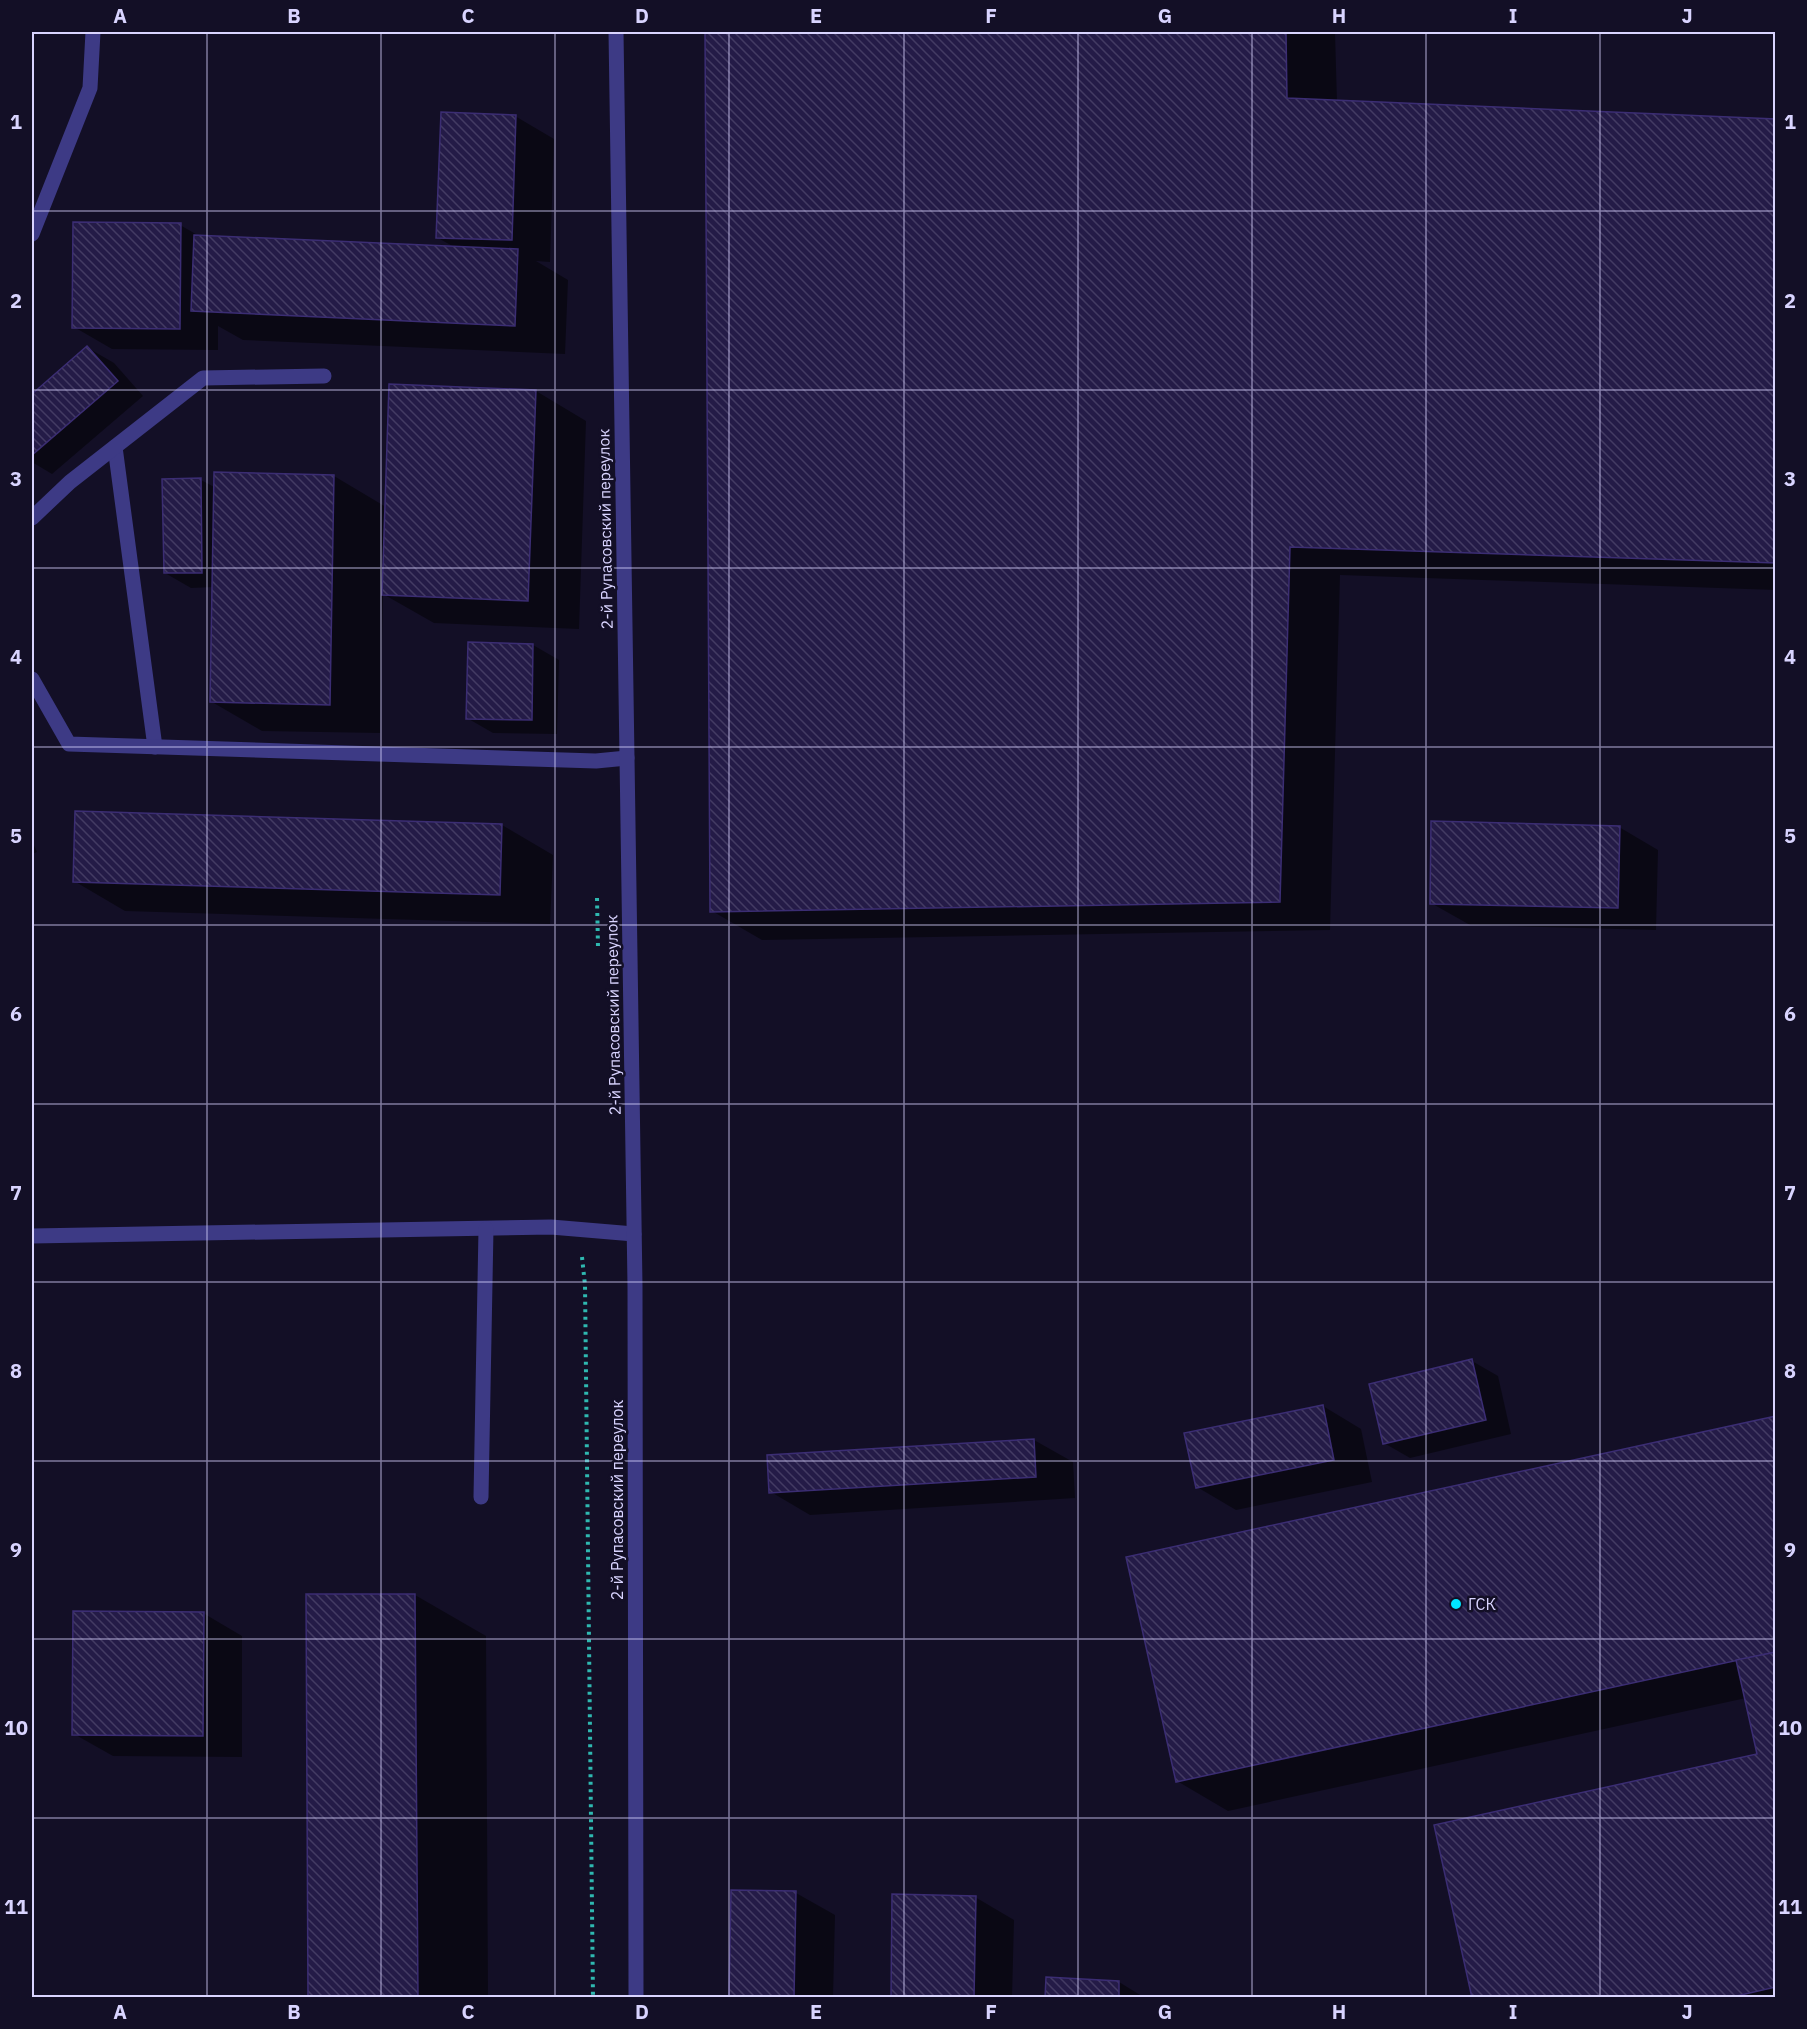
<svg xmlns="http://www.w3.org/2000/svg" width="1807" height="2029" viewBox="0 0 1807 2029" font-family="'IBM Plex Sans',sans-serif">
  <style>
    .shadow { fill: #0007 }
    .building { fill: url(#building-back-hatch); stroke: #3b2d73; stroke-width: 1.5 }
    .lines { fill: none; stroke-linecap: round; stroke-linejoin: round }
    .path { stroke: #2fb8b0; stroke-width: 4; stroke-dasharray: 3 4.5; stroke-linecap: butt }
    .service { stroke: #3d3a85; stroke-width: 15 }
    .minor { stroke: #3d3a85; stroke-width: 15 }
    .grid { fill: none; stroke: #d9d4ff; stroke-width: 1.5; stroke-opacity: 0.55 }
    .poi-dot { fill: #00e5ff; stroke: #130f26; stroke-width: 2 }
    .labels { text-anchor: middle; stroke-width: 5; stroke-linejoin: round; paint-order: stroke }
    .street-label { font-size: 16px; fill: #d9d4ff; stroke: #130f26 }
    .poi-label { font-size: 16px; fill: #d9d4ff; stroke: #130f26; text-anchor: start }
    .neatline { fill: none; stroke: #d9d4ff; stroke-width: 2 }
    .grid-label { font-size: 20px; text-anchor: middle; font-weight: bold; fill: #d9d4ff }
  </style>
  <defs>
    <pattern id="building-back-hatch" width="6" height="6" patternUnits="userSpaceOnUse" patternTransform="scale(1.5)"><rect width="6" height="6" fill="#241b47"/><path d="M-1 5l2 2M0 0l6 6M5-1l2 2" fill="none" stroke="#433b63"/></pattern>
  </defs>
  <rect width="100%" height="100%" fill="#130f26"/>
  <g class="shadow">
    <path d="M 706,32 L 1335,32 L 1337,102 L 1776,120 L 1776,590 L 1340,575 L 1330,930 L 762,940 L 712,911 Z"/>
    <path d="M 515,116 L 554,139 L 550,262 L 536,261 L 568,280 L 565,354 L 243,340 L 218,326 L 218,350 L 112,349 L 74,327 L 180,225 L 201,237 L 456,248 L 438,238 Z"/>
    <path d="M 88,348 L 114,363 L 143,396 L 52,474 L 32,462 L 32,396 Z"/>
    <path d="M 536,391 L 586,421 L 579,629 L 434,623 L 383,594 L 380,733 L 262,731 L 212,702 L 214,587 L 191,588 L 165,573 L 201,480 L 216,488 L 334,476 L 386,507 Z"/>
    <path d="M 533,645 L 559,660 L 557,734 L 493,733 L 467,718 Z"/>
    <path d="M 502,825 L 553,855 L 550,924 L 125,911 L 74,881 Z"/>
    <path d="M 1619,827 L 1658,850 L 1656,930 L 1470,925 L 1431,903 Z"/>
    <path d="M 32,841 L 37,852 L 32,854 Z"/>
    <path d="M 1472,1361 L 1498,1376 L 1511,1434 L 1410,1458 L 1384,1443 Z"/>
    <path d="M 1323,1406 L 1361,1429 L 1372,1482 L 1236,1510 L 1197,1487 Z"/>
    <path d="M 1776,1417 L 1776,1998 L 1473,1998 L 1758,1755 L 1746,1698 L 1228,1811 L 1177,1781 Z"/>
    <path d="M 1034,1440 L 1073,1462 L 1075,1498 L 810,1515 L 771,1492 Z"/>
    <path d="M 415,1595 L 486,1636 L 488,1998 L 310,1998 Z"/>
    <path d="M 203,1613 L 242,1636 L 242,1757 L 113,1756 L 74,1734 Z"/>
    <path d="M 796,1893 L 835,1915 L 833,1998 L 730,1998 Z"/>
    <path d="M 975,1897 L 1014,1920 L 1012,1998 L 892,1998 Z"/>
    <path d="M 1119,1982 L 1145,1998 L 1047,1998 Z"/>
  </g>
  <g class="building">
    <path d="M 705,32 L 1286,32 L 1287,98 L 1776,119 L 1776,563 L 1290,547 L 1280,902 L 710,912 Z"/>
    <path d="M 441,112 L 516,115 L 512,240 L 436,238 Z"/>
    <path d="M 73,222 L 181,223 L 180,329 L 72,328 Z"/>
    <path d="M 194,235 L 518,249 L 515,326 L 191,311 Z"/>
    <path d="M 87,346 L 118,381 L 32,455 L 32,394 Z"/>
    <path d="M 389,384 L 536,390 L 528,601 L 382,595 Z"/>
    <path d="M 214,472 L 334,475 L 330,705 L 210,702 Z"/>
    <path d="M 201,478 L 202,573 L 164,573 L 162,479 Z"/>
    <path d="M 468,642 L 533,644 L 532,720 L 466,719 Z"/>
    <path d="M 75,811 L 502,824 L 500,895 L 73,882 Z"/>
    <path d="M 1431,821 L 1620,826 L 1618,908 L 1430,904 Z"/>
    <path d="M 1472,1359 L 1486,1420 L 1383,1444 L 1369,1384 Z"/>
    <path d="M 1323,1405 L 1334,1460 L 1196,1488 L 1184,1433 Z"/>
    <path d="M 1776,1416 L 1776,1652 L 1176,1782 L 1126,1557 Z"/>
    <path d="M 1034,1439 L 1036,1477 L 769,1493 L 767,1455 Z"/>
    <path d="M 306,1594 L 415,1594 L 418,1998 L 308,1998 Z"/>
    <path d="M 73,1611 L 204,1612 L 203,1736 L 72,1735 Z"/>
    <path d="M 1776,1652 L 1776,1987 L 1728,1998 L 1472,1998 L 1434,1825 L 1757,1754 L 1736,1660 Z"/>
    <path d="M 731,1890 L 796,1891 L 794,1998 L 729,1998 Z"/>
    <path d="M 892,1894 L 976,1896 L 974,1998 L 891,1998 Z"/>
    <path d="M 1046,1977 L 1119,1981 L 1119,1998 L 1045,1998 Z"/>
  </g>
  <g class="lines">
    <g class="path">
      <path d="M 597,898 L 598,947"/>
      <path d="M 582,1257 L 585,1285 L 593,1998"/>
    </g>
    <g class="service">
      <path d="M 32,234 L 90,88 L 93,32"/>
      <path d="M 115,447 L 155,747"/>
      <path d="M 32,518 L 70,482 L 203,378 L 324,376"/>
      <path d="M 32,679 L 69,744 L 596,761 L 627,758"/>
      <path d="M 32,1236 L 551,1227 L 634,1234"/>
      <path d="M 481,1497 L 486,1229"/>
    </g>
    <path class="minor" d="M 616,32 L 635,1286 L 636,1998"/>
  </g>
  <path class="grid" d="M 207,32 L 207,1998M 381,32 L 381,1998M 555,32 L 555,1998M 729,32 L 729,1998M 904,32 L 904,1998M 1078,32 L 1078,1998M 1252,32 L 1252,1998M 1426,32 L 1426,1998M 1600,32 L 1600,1998M 32,211 L 1776,211M 32,390 L 1776,390M 32,568 L 1776,568M 32,747 L 1776,747M 32,925 L 1776,925M 32,1104 L 1776,1104M 32,1282 L 1776,1282M 32,1461 L 1776,1461M 32,1639 L 1776,1639M 32,1818 L 1776,1818"/>
  <circle class="poi-dot" cx="1456" cy="1604" r="6"/>
  <g class="labels">
    <g class="street-label">
      <text transform="translate(605 529) rotate(-91)" y="6">2-й Рупасовский переулок</text>
      <text transform="translate(613 1015) rotate(-91)" y="6">2-й Рупасовский переулок</text>
      <text transform="translate(617 1500) rotate(-90)" y="6">2-й Рупасовский переулок</text>
    </g>
    <g class="poi-label">
      <text x="1468" y="1610">ГСК</text>
    </g>
  </g>
  <rect width="1807" height="2029" fill="none" stroke="#130f26" stroke-width="66"/>
  <rect x="33" y="33" width="1741" height="1963" class="neatline"/>
  <g class="grid-label">
    <text x="120" y="23">A</text>
    <text x="294" y="23">B</text>
    <text x="468" y="23">C</text>
    <text x="642" y="23">D</text>
    <text x="816" y="23">E</text>
    <text x="991" y="23">F</text>
    <text x="1165" y="23">G</text>
    <text x="1339" y="23">H</text>
    <text x="1513" y="23">I</text>
    <text x="1687" y="23">J</text>
    <text x="16" y="129">1</text>
    <text x="1790" y="129">1</text>
    <text x="16" y="308">2</text>
    <text x="1790" y="308">2</text>
    <text x="16" y="486">3</text>
    <text x="1790" y="486">3</text>
    <text x="16" y="664">4</text>
    <text x="1790" y="664">4</text>
    <text x="16" y="843">5</text>
    <text x="1790" y="843">5</text>
    <text x="16" y="1021">6</text>
    <text x="1790" y="1021">6</text>
    <text x="16" y="1200">7</text>
    <text x="1790" y="1200">7</text>
    <text x="16" y="1378">8</text>
    <text x="1790" y="1378">8</text>
    <text x="16" y="1557">9</text>
    <text x="1790" y="1557">9</text>
    <text x="16" y="1735">10</text>
    <text x="1790" y="1735">10</text>
    <text x="16" y="1914">11</text>
    <text x="1790" y="1914">11</text>
    <text x="120" y="2019">A</text>
    <text x="294" y="2019">B</text>
    <text x="468" y="2019">C</text>
    <text x="642" y="2019">D</text>
    <text x="816" y="2019">E</text>
    <text x="991" y="2019">F</text>
    <text x="1165" y="2019">G</text>
    <text x="1339" y="2019">H</text>
    <text x="1513" y="2019">I</text>
    <text x="1687" y="2019">J</text>
  </g>
</svg>
